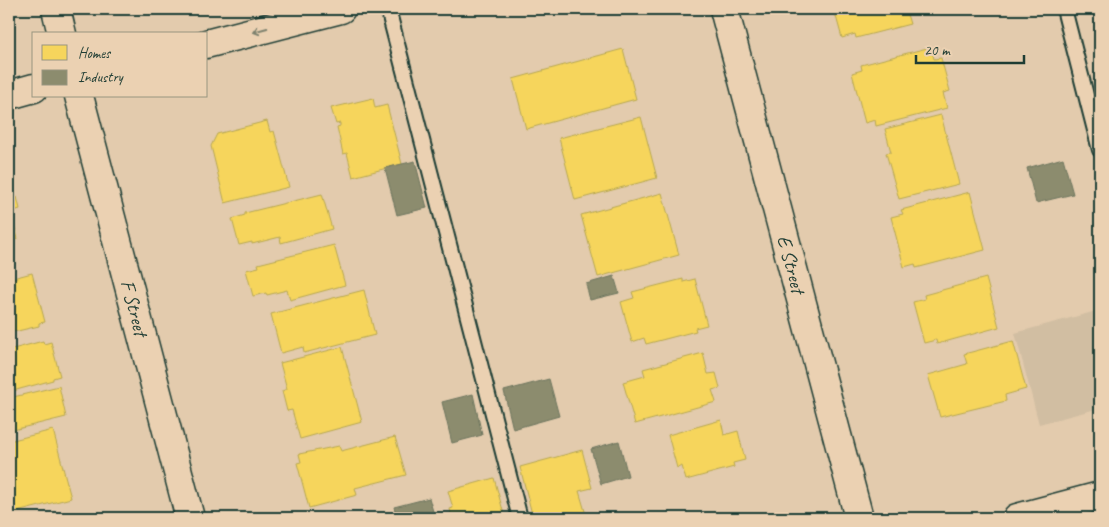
<svg xmlns="http://www.w3.org/2000/svg" width="1109" height="527" viewBox="0 0 1109 527" font-family="Caveat,sans-serif">
  <style>
    .built { fill: #d1bea2 }
    .homes { fill: #f6d55c; stroke: #b6a750 }
    .industry { fill: #8c8c6e; stroke: #6b745d }
    .lines { fill: none; stroke-linecap: round; stroke-linejoin: round }
    .service-casing { stroke: #1f3d34; stroke-width: 18 }
    .minor-casing { stroke: #1f3d34; stroke-width: 31 }
    .primary-casing { stroke: #1f3d34; stroke-width: 31 }
    .service { stroke: #ebd1b2; stroke-width: 14 }
    .minor { stroke: #ebd1b2; stroke-width: 28 }
    .primary { stroke: #ebd1b2; stroke-width: 28 }
    .oneway { stroke: #7b806d }
    .labels { text-anchor: middle; stroke-width: 5; stroke-linejoin: round; paint-order: stroke }
    .street-label { font-size: 20px; fill: #1f3d34; stroke: #ebd1b2 }
  </style>
  <rect width="100%" height="100%" fill="#e3cbad"/>
  <filter id="ink" filterUnits="userSpaceOnUse"><feTurbulence type="fractalNoise" baseFrequency=".02" numOctaves="2"/><feDisplacementMap in="SourceGraphic" scale="10" xChannelSelector="R" yChannelSelector="G"/><feConvolveMatrix kernelMatrix="1 2 1 2 8 2 1 2 1" color-interpolation-filters="sRGB"/></filter>
  <g filter="url(#ink)">
    <path class="built" d="M 1100,310 L 1100,408 L 1039,424 L 1015,333 Z"/>
    <g class="homes">
      <path d="M 834,9 L 914,9 L 906,11 L 910,24 L 856,38 L 855,34 L 842,38 Z"/>
      <path d="M 931,47 L 934,59 L 941,58 L 950,91 L 943,93 L 947,108 L 876,126 L 875,120 L 865,123 L 852,73 L 862,70 L 861,65 Z"/>
      <path d="M 623,49 L 636,99 L 526,129 L 513,79 Z"/>
      <path d="M 373,98 L 375,108 L 387,105 L 402,164 L 353,177 L 347,153 L 343,154 L 337,127 L 340,126 L 340,123 L 336,124 L 331,108 Z"/>
      <path d="M 941,115 L 959,184 L 899,199 L 886,153 L 891,152 L 885,129 Z"/>
      <path d="M 641,117 L 657,178 L 575,200 L 559,138 Z"/>
      <path d="M 267,121 L 270,132 L 274,131 L 289,187 L 225,203 L 211,146 L 217,134 Z"/>
      <path d="M 970,192 L 985,250 L 916,268 L 915,264 L 904,267 L 891,217 L 903,214 L 901,210 Z"/>
      <path d="M 662,193 L 679,255 L 598,277 L 581,215 Z"/>
      <path d="M 322,194 L 332,229 L 281,243 L 280,237 L 252,244 L 252,242 L 239,245 L 232,219 L 245,215 L 245,213 Z"/>
      <path d="M 17,197 L 20,209 L 11,212 L 18,239 L 9,241 L 9,199 Z"/>
      <path d="M 334,245 L 345,285 L 290,300 L 287,290 L 267,295 L 266,293 L 253,296 L 246,270 L 259,267 L 258,264 Z"/>
      <path d="M 32,273 L 45,322 L 39,323 L 39,326 L 9,333 L 9,279 Z"/>
      <path d="M 986,278 L 999,327 L 937,344 L 936,340 L 924,343 L 913,302 L 925,299 L 924,295 Z"/>
      <path d="M 683,279 L 683,282 L 695,279 L 707,325 L 695,328 L 696,331 L 646,344 L 644,338 L 632,342 L 621,302 L 634,298 L 632,292 Z"/>
      <path d="M 364,290 L 375,335 L 304,353 L 303,347 L 281,353 L 271,314 Z"/>
      <path d="M 43,341 L 44,344 L 51,342 L 60,376 L 53,378 L 53,380 L 9,392 L 9,350 Z"/>
      <path d="M 1013,341 L 1026,389 L 1005,395 L 1006,401 L 940,417 L 928,375 L 967,364 L 964,354 Z"/>
      <path d="M 342,347 L 362,422 L 300,439 L 292,410 L 287,411 L 282,391 L 287,389 L 280,363 Z"/>
      <path d="M 703,353 L 708,374 L 716,373 L 720,388 L 712,390 L 716,402 L 635,424 L 623,382 L 645,376 L 643,369 Z"/>
      <path d="M 59,386 L 66,417 L 9,431 L 9,398 Z"/>
      <path d="M 721,420 L 724,435 L 738,431 L 745,460 L 733,463 L 734,467 L 686,480 L 682,466 L 677,468 L 668,435 Z"/>
      <path d="M 53,430 L 71,498 L 9,514 L 9,441 Z"/>
      <path d="M 395,437 L 406,475 L 355,488 L 357,495 L 309,508 L 297,463 L 301,462 L 299,454 L 339,446 L 341,451 Z"/>
      <path d="M 582,450 L 592,488 L 579,491 L 587,518 L 533,518 L 520,467 Z"/>
      <path d="M 494,478 L 505,518 L 452,518 L 450,509 L 453,508 L 448,491 Z"/>
    </g>
    <g class="industry">
      <path d="M 1063,158 L 1073,194 L 1036,203 L 1027,168 Z"/>
      <path d="M 415,161 L 427,208 L 397,215 L 385,168 Z"/>
      <path d="M 614,276 L 619,293 L 590,300 L 586,284 Z"/>
      <path d="M 549,379 L 559,416 L 513,429 L 504,391 Z"/>
      <path d="M 473,394 L 482,435 L 452,443 L 442,402 Z"/>
      <path d="M 619,441 L 628,476 L 601,484 L 591,449 Z"/>
      <path d="M 429,498 L 435,518 L 397,518 L 394,507 Z"/>
    </g>
    <g class="lines">
      <defs>
        <g id="service">
          <path d="M 388,9 L 520,518"/>
          <path d="M 1064,9 L 1100,150"/>
        </g>
        <g id="minor">
          <path d="M 56,9 L 62,34"/>
          <path id="s1" d="M 724,9 L 859,518"/>
          <path id="s2" d="M 79,96 L 190,518"/>
        </g>
        <g id="primary">
          <path d="M 206,44 L 341,9"/>
          <path d="M 9,95 L 34,88"/>
          <path d="M 1017,518 L 1100,496"/>
        </g>
      </defs>
      <use href="#service" class="service-casing"/>
      <use href="#minor" class="minor-casing"/>
      <use href="#primary" class="primary-casing"/>
      <use href="#service" class="service"/>
      <use href="#minor" class="minor"/>
      <use href="#primary" class="primary"/>
    </g>
    <defs><path id="oneway-shaft" d="M-6 0H5M1.5-3L5.5 0L1.5 3" fill="none" stroke-width="1.6" stroke-linecap="round" stroke-linejoin="round" transform="scale(1.25)"/></defs>
    <use class="oneway" href="#oneway-shaft" transform="translate(260 30) rotate(165)"/>
  </g>
  <g class="labels">
    <g class="street-label">
      <text dy="7" stroke="none"><textPath href="#s1" startOffset="264">E Street</textPath></text>
      <text dy="7" stroke="none"><textPath href="#s2" startOffset="219">F Street</textPath></text>
    </g>
  </g>
  <rect width="1109" height="527" fill="none" stroke="#ebd1b2" stroke-width="30"/>
  <rect x="15" y="15" width="1079" height="497" fill="none" stroke="#1f3d34" stroke-width="2" filter="url(#ink)"/>
  <rect x="32" y="32" width="175" height="65" fill="#ebd1b2" stroke="#999680"/>
  <rect x="42" y="45" width="25" height="15" fill="#f6d55c" stroke="#999680"/>
  <text x="78" y="58" font-size="15" fill="#1f3d34">Homes</text>
  <rect x="42" y="70" width="25" height="15" fill="#8c8c6e" stroke="#999680"/>
  <text x="78" y="82" font-size="15" fill="#1f3d34">Industry</text>
  <path d="M916 55v8h108v-8" fill="none" stroke="#1f3d34" stroke-width="2.5"/>
  <text x="924" y="55" font-size="15" fill="#1f3d34" stroke="#ebd1b2" stroke-width="4" paint-order="stroke">20 m</text>
</svg>
